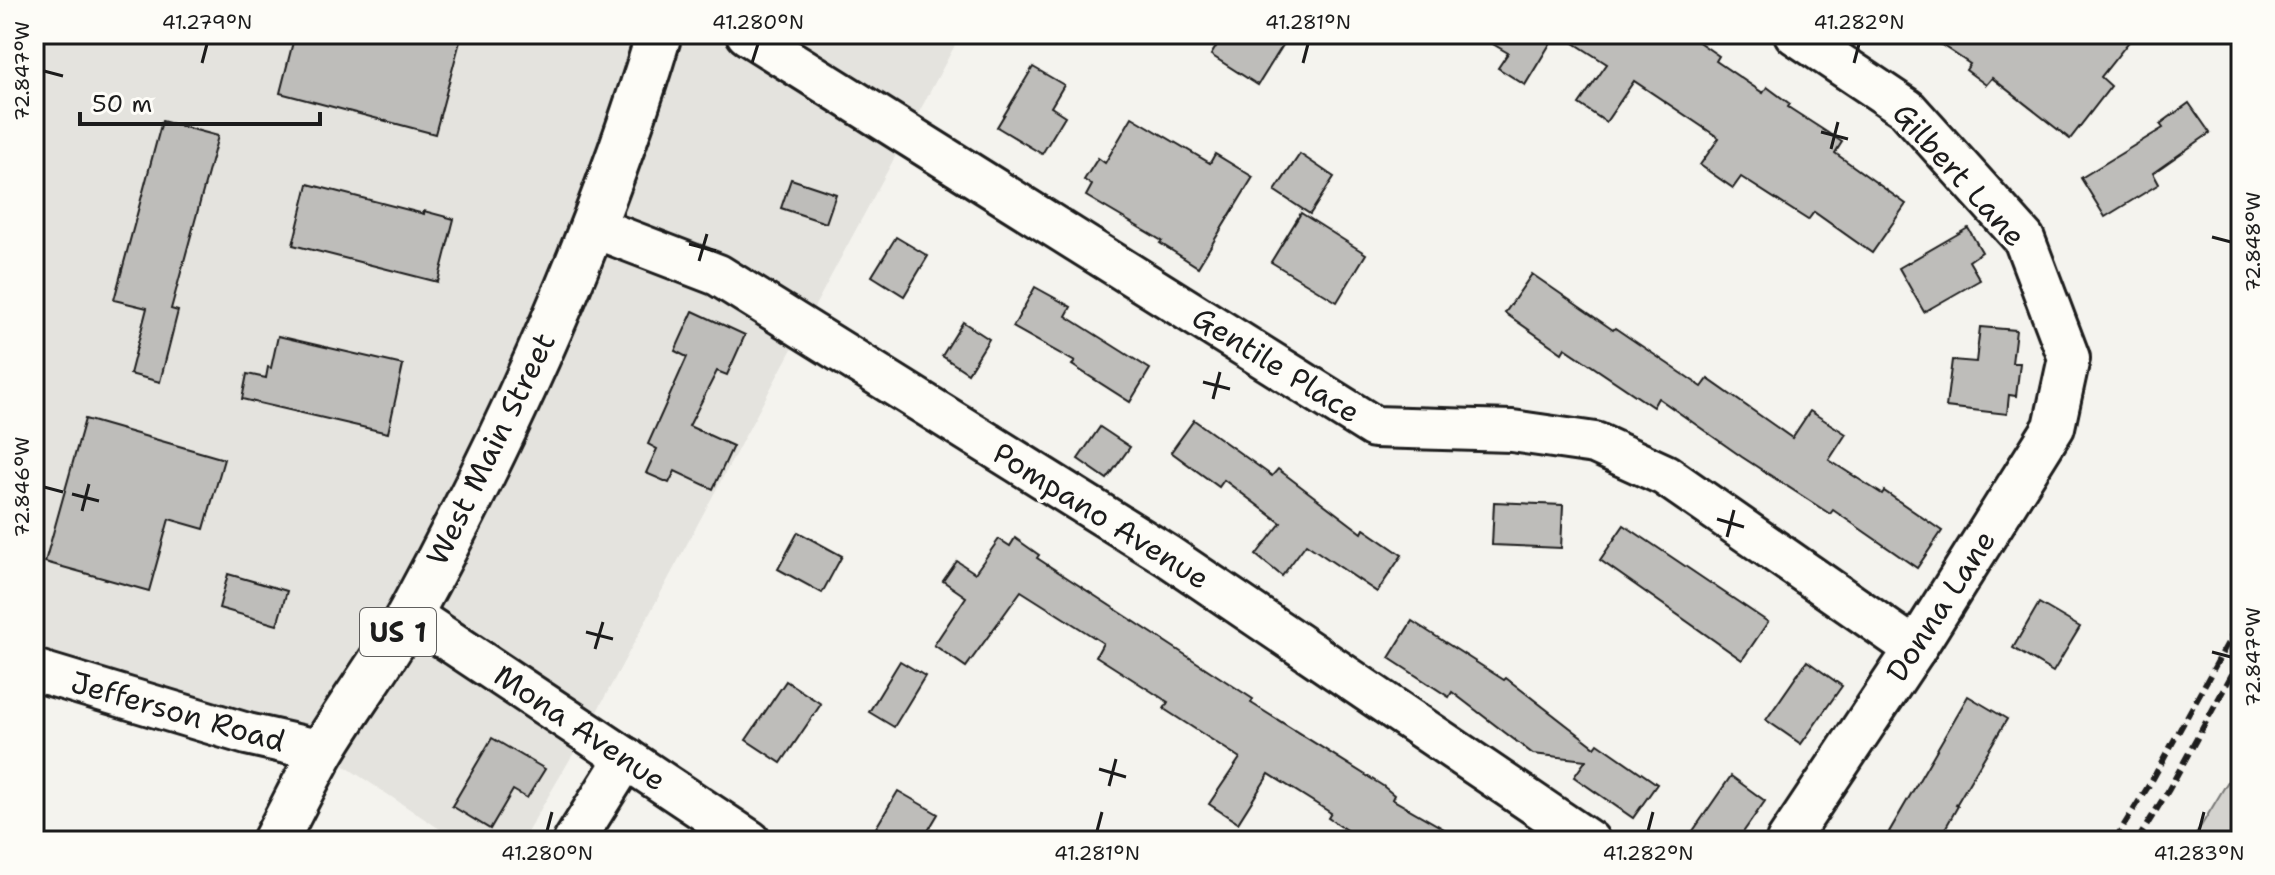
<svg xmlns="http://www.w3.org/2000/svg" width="2275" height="875" viewBox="0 0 2275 875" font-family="'Shantell Sans',sans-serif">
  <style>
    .built { fill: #e4e3de }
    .green { fill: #d4d3cf; stroke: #787876; stroke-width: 2 }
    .building { fill: #bebdba; stroke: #1c1c1c; stroke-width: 2 }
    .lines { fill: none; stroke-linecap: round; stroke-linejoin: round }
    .minor-casing { stroke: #1c1c1c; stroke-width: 46 }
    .major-casing { stroke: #1c1c1c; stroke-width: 50 }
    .minor { stroke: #fdfcf7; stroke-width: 40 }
    .major { stroke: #fdfcf7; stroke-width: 44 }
    .rail { stroke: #1c1c1c; stroke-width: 6; stroke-dasharray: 12 6; stroke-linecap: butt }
    .ticks { fill: none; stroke: #1c1c1c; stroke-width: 3 }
    .labels { text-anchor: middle; stroke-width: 7; stroke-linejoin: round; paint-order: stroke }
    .shield { fill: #fdfcf7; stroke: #605f5e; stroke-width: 2 }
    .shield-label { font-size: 28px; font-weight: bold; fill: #1c1c1c }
    .street-label { font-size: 30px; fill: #1c1c1c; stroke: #fdfcf7 }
    .neatline { fill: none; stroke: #1c1c1c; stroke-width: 3 }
    .ticks-label { font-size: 20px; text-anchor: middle; fill: #1c1c1c }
  </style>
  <rect width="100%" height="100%" fill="#f4f3ee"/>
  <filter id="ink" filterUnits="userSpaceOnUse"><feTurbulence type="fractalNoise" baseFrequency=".0125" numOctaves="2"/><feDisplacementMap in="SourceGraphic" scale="16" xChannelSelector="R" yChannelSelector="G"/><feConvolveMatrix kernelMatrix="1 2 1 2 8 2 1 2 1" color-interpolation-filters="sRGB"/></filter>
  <g filter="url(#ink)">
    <path class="built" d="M 34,34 L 961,34 L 586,732 L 522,841 L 458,841 L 322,751 L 34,669 Z"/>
    <path class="green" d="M 2241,758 L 2241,841 L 2192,841 L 2236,768 Z"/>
    <g class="building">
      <path d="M 295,34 L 462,34 L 435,134 L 280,93 Z"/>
      <path d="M 1224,34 L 1290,34 L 1258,85 L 1211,55 Z"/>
      <path d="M 1476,34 L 1556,34 L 1525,85 L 1498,68 L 1508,53 Z"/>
      <path d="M 1560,34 L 1687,34 L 1719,56 L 1716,61 L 1763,93 L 1767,87 L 1790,104 L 1788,107 L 1842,142 L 1835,153 L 1906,204 L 1872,253 L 1814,212 L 1808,220 L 1741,177 L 1733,188 L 1700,165 L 1719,138 L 1634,81 L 1606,122 L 1579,104 L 1607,64 Z"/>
      <path d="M 1925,34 L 2135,34 L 2101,77 L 2111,86 L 2070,139 L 1992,78 L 1986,85 L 1966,70 L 1970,64 Z"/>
      <path d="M 1033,67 L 1064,85 L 1051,107 L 1065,116 L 1042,154 L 997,127 Z"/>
      <path d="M 2189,103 L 2210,133 L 2153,173 L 2159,184 L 2105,217 L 2081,178 L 2163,128 L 2160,124 Z"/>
      <path d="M 1132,117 L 1210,163 L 1215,154 L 1253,177 L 1198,267 L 1160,243 L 1162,241 L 1086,196 L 1092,185 L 1084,180 L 1098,158 L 1105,163 Z"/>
      <path d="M 162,121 L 218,136 L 171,309 L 178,311 L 160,382 L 130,374 L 147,308 L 114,300 Z"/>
      <path d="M 1300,154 L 1334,177 L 1310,214 L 1275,191 Z"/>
      <path d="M 791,179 L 836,194 L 826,223 L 781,208 Z"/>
      <path d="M 308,184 L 424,214 L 424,211 L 454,219 L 438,282 L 293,245 Z"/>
      <path d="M 1301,213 L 1366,254 L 1337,302 L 1271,262 Z"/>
      <path d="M 1968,228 L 1982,252 L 1969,261 L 1980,280 L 1924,312 L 1899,268 Z"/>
      <path d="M 896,237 L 928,256 L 904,296 L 872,276 Z"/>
      <path d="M 1532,274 L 1613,330 L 1615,328 L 1702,387 L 1708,379 L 1792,438 L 1810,411 L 1846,434 L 1829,460 L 1882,494 L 1884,491 L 1942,531 L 1917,568 L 1833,510 L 1830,514 L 1742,457 L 1658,398 L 1653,407 L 1565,348 L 1562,353 L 1505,313 Z"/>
      <path d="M 1035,287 L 1071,307 L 1066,316 L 1150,369 L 1130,402 L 1072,365 L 1075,362 L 1013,327 Z"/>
      <path d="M 693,311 L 745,335 L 727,375 L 717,371 L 689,426 L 733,446 L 713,489 L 675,471 L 669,483 L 646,473 L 657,449 L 648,444 L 687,357 L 675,351 Z"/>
      <path d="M 963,322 L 989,339 L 968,373 L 942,356 Z"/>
      <path d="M 1980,327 L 2016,330 L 2012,363 L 2020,363 L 2016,396 L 2009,395 L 2007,414 L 1946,407 L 1952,360 L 1976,362 Z"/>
      <path d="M 278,336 L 403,365 L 388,433 L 242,399 L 247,374 L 266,378 L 268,367 L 271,368 Z"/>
      <path d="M 85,419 L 224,459 L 204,529 L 169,519 L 149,591 L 45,562 Z"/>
      <path d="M 1194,420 L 1272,476 L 1278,469 L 1362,533 L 1364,529 L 1402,555 L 1377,592 L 1306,544 L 1282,576 L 1256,555 L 1281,523 L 1224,480 L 1219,487 L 1171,452 Z"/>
      <path d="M 1100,427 L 1130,447 L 1107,479 L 1078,459 Z"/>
      <path d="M 1494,502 L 1563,505 L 1561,548 L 1492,545 Z"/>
      <path d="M 1624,525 L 1768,622 L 1742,660 L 1600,560 Z"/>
      <path d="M 798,532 L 842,556 L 822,593 L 778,569 Z"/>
      <path d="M 1015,538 L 1039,555 L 1037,558 L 1253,699 L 1251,703 L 1383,786 L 1394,795 L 1392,799 L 1465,841 L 1363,841 L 1328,818 L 1331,813 L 1269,774 L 1238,823 L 1209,804 L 1240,758 L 1164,709 L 1168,702 L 1096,656 L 1103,643 L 1021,591 L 966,667 L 934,645 L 966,597 L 943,581 L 957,561 L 975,573 L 999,539 L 1010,546 Z"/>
      <path d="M 228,574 L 287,591 L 277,625 L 219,608 Z"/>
      <path d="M 2039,603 L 2080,627 L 2053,672 L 2013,648 Z"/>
      <path d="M 1412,621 L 1504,680 L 1506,678 L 1595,747 L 1598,743 L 1657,784 L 1633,818 L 1574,777 L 1586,760 L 1533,754 L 1452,692 L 1449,697 L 1389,658 Z"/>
      <path d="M 900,661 L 925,676 L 894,727 L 869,712 Z"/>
      <path d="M 1807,661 L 1842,686 L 1801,744 L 1766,720 Z"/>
      <path d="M 786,681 L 821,704 L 781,763 L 746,740 Z"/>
      <path d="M 1968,696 L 2007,719 L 1956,805 L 1958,806 L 1938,841 L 1904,841 L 1889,832 Z"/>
      <path d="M 492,738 L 545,769 L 527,798 L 513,790 L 490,829 L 452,806 Z"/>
      <path d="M 1731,776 L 1765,801 L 1737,841 L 1686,841 Z"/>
      <path d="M 898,791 L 938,814 L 922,841 L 868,841 Z"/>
    </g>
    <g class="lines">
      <defs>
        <g id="minor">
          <path d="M 747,34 L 1374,427 L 1512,431 L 1595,443 L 1665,475 L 1915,649"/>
          <path d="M 593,227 L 718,275 L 1168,556 L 1589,841"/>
          <path d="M 409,614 L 750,841"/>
          <path d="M 34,670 L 247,734 L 322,751"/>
          <path d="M 574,841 L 626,758"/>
          <path d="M 1787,841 L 1915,649 L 2054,427 L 2069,358 L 2024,239 L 1907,109 L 1795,34"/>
        </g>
        <path id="major" d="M 275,841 C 291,811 306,780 323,750 C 351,703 385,659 411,612 C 511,428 599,235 659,34"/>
      </defs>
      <use href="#minor" class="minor-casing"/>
      <use href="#major" class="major-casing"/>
      <use href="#minor" class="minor"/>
      <use href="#major" class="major"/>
      <g class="rail">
        <path d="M 2114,841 L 2151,782 L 2241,619"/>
        <path d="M 2137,841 L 2168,791 L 2241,658"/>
      </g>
    </g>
  </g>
  <path class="ticks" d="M 202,63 L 207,44M 752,63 L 758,44M 1303,63 L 1308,44M 1854,63 L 1859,44M 44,71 L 63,76M 1821,132 L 1848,139M 1831,149 L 1838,122M 2212,237 L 2231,242M 689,244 L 716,251M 699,261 L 707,234M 1203,382 L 1230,389M 1213,399 L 1220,372M 44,487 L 63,492M 72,494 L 99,501M 82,511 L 89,484M 1717,519 L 1744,527M 1727,537 L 1734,510M 586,632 L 613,639M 595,649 L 603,622M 2212,652 L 2231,657M 1099,769 L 1126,777M 1109,786 L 1116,759M 547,831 L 552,812M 1097,831 L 1102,812M 1648,831 L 1653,812M 2199,831 L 2204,812"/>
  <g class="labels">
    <rect class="shield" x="360" y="608" width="76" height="48" rx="6"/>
    <g class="shield-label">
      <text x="398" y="642">US 1</text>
    </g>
    <g class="street-label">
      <text transform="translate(1959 175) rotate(48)" y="10">Gilbert Lane</text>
      <text transform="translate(1276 365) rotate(32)" y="10">Gentile Place</text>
      <text transform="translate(491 449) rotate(-64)" y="10">West Main Street</text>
      <text transform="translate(1101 516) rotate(32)" y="10">Pompano Avenue</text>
      <text transform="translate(1941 606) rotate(-57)" y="10">Donna Lane</text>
      <text transform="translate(178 712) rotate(16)" y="10">Jefferson Road</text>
      <text transform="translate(580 728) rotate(34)" y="10">Mona Avenue</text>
    </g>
  </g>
  <rect width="2275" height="875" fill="none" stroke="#fdfcf7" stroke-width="88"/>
  <path d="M80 112v12h240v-12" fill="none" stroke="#1c1c1c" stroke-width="4"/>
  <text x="92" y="112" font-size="24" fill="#1c1c1c" stroke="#fdfcf7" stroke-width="6" paint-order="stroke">50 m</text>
  <rect x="44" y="44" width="2187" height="787" class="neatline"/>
  <g class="ticks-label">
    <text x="207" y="29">41.279°N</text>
    <text x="758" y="29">41.280°N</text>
    <text x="1308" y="29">41.281°N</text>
    <text x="1859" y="29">41.282°N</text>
    <text transform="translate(22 71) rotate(-90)" y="7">72.847°W</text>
    <text transform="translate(2253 242) rotate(-90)" y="7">72.848°W</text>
    <text transform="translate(22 487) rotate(-90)" y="7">72.846°W</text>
    <text transform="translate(2253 657) rotate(-90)" y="7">72.847°W</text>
    <text x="547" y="860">41.280°N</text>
    <text x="1097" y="860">41.281°N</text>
    <text x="1648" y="860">41.282°N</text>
    <text x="2199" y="860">41.283°N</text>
  </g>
</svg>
